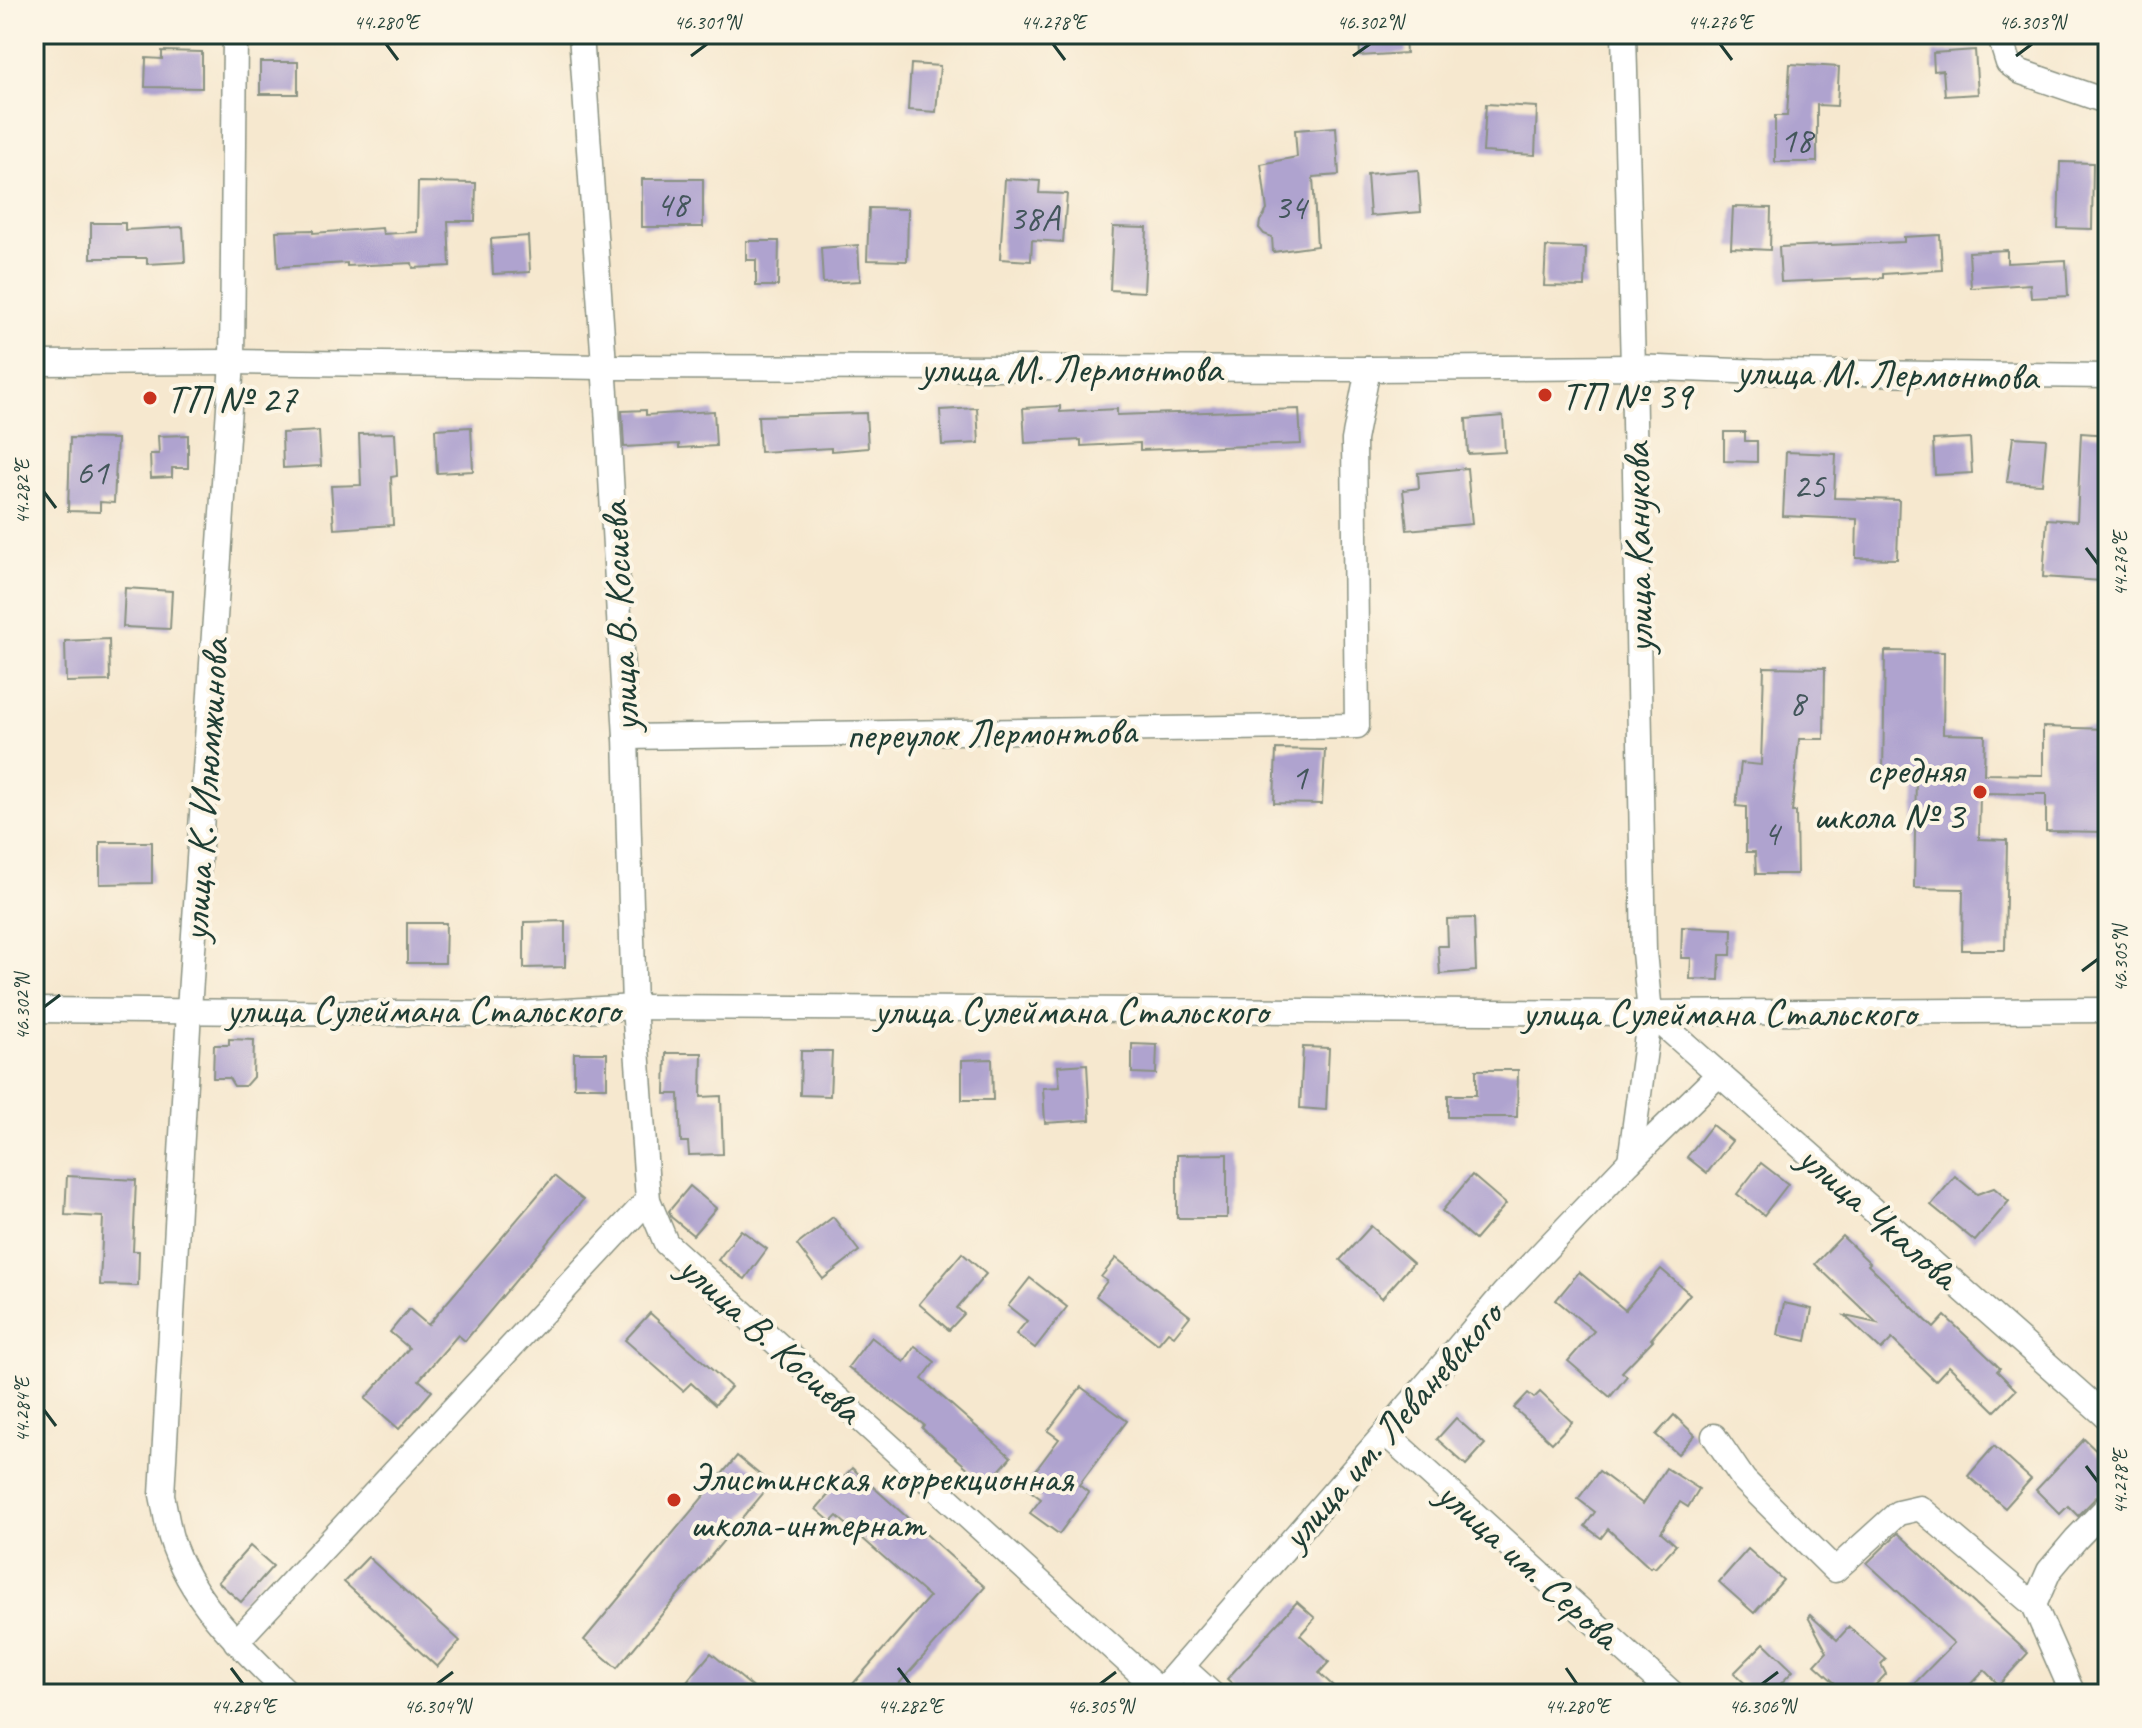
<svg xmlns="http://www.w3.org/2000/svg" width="2142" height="1728" viewBox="0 0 2142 1728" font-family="Caveat,sans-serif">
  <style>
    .building { fill: #afa3cf }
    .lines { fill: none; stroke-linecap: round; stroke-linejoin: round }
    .minor-casing { stroke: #8a9282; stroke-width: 27 }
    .minor { stroke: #fff; stroke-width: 24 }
    .ticks { fill: none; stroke: #1f3d34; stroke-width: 3 }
    .poi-dot { fill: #c8321e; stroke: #fcf5e5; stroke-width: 3 }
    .labels { text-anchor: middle; stroke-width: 8; stroke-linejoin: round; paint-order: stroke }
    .number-label { font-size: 36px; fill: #43565b }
    .street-label { font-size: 40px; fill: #1f3d34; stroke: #fcf5e5 }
    .poi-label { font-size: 40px; fill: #1f3d34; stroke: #fcf5e5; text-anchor: start }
    .neatline { fill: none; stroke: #1f3d34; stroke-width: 3 }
    .ticks-label { font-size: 20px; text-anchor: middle; fill: #1f3d34 }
  </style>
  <rect width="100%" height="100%" fill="#fcf5e5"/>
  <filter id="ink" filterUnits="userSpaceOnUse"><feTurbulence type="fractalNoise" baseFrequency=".0125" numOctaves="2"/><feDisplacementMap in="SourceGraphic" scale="16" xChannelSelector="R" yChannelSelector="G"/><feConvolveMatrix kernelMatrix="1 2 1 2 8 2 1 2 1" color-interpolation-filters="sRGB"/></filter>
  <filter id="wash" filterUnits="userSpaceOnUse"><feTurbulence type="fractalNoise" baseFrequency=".006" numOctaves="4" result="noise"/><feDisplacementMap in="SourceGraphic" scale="32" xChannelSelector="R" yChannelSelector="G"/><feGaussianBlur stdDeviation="1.8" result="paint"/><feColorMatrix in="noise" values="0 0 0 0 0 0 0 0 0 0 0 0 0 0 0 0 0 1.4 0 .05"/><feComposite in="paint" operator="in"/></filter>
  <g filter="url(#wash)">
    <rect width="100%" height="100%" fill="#f6e8cf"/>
    <g id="blocks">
      <g class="building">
        <path d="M 1359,34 L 1405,34 L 1406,53 L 1360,56 Z"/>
        <path d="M 1975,50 L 1978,94 L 1945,96 L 1943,70 L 1934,71 L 1933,53 Z"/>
        <path d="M 162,51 L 202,52 L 202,88 L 145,87 L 146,58 L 162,59 Z"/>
        <rect x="260" y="62" width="38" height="32"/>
        <path d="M 911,64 L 940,66 L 936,112 L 908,110 Z"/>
        <path d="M 1790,64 L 1839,67 L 1837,106 L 1817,105 L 1817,162 L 1775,162 L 1775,116 L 1787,116 Z"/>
        <path d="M 1486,104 L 1537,107 L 1535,155 L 1483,152 Z"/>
        <path d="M 1336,127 L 1339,175 L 1313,177 L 1317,246 L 1273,252 L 1272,237 L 1264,234 L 1259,228 L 1260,221 L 1267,210 L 1261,164 L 1297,157 L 1295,130 Z"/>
        <path d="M 2060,162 L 2093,163 L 2092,229 L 2058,228 Z"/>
        <path d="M 1418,170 L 1421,212 L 1370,216 L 1367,174 Z"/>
        <rect x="642" y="179" width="61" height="48"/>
        <path d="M 1005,179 L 1040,181 L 1039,193 L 1067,194 L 1063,242 L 1032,240 L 1031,261 L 1000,259 Z"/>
        <path d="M 418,182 L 476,183 L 475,221 L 448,221 L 450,266 L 413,268 L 412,263 L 347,266 L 347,263 L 278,267 L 276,231 L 313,230 L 313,233 L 382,228 L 383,234 L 417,232 Z"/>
        <path d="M 1733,207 L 1771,208 L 1770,250 L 1731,248 Z"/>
        <path d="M 869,208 L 908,209 L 907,261 L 867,260 Z"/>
        <path d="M 91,223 L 125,223 L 125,230 L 183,227 L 185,262 L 147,264 L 147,258 L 91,258 Z"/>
        <path d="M 1113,227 L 1147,228 L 1144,292 L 1110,290 Z"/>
        <path d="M 1940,235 L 1942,270 L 1883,274 L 1883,278 L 1781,282 L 1779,247 L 1904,242 L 1904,237 Z"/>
        <path d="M 528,236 L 530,272 L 493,274 L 491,239 Z"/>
        <path d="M 746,241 L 779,241 L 778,286 L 756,286 L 756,260 L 746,260 Z"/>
        <path d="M 858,245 L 860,281 L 823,283 L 821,248 Z"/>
        <path d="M 1546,247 L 1586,248 L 1585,287 L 1544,286 Z"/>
        <path d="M 2007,250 L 2007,263 L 2066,260 L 2068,296 L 2031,298 L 2030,284 L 1971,288 L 1969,252 Z"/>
        <path d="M 1060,406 L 1060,412 L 1117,409 L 1117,415 L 1299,409 L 1301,444 L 1140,450 L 1140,443 L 1081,446 L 1081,440 L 1025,443 L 1023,408 Z"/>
        <path d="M 977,408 L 979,443 L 942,445 L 940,410 Z"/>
        <path d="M 646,410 L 646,415 L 714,411 L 716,446 L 679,448 L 679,444 L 624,447 L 622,411 Z"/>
        <path d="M 866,413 L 868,448 L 831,451 L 831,448 L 760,452 L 758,416 Z"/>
        <path d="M 1503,416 L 1505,452 L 1468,454 L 1466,419 Z"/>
        <path d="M 471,427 L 473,471 L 437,473 L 435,429 Z"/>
        <path d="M 319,431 L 321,466 L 283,468 L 282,433 Z"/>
        <path d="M 1724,432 L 1745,432 L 1745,441 L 1757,441 L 1757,462 L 1724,461 Z"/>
        <path d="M 395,433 L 397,476 L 391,477 L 393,525 L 334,529 L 331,486 L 361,485 L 359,434 Z"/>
        <path d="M 2081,433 L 2108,435 L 2108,496 L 2102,581 L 2043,577 L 2047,519 L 2077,521 Z"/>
        <path d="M 188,435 L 188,468 L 172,468 L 172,477 L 151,478 L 150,454 L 159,454 L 158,436 Z"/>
        <path d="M 2013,437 L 2046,439 L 2042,484 L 2007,482 Z"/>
        <path d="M 70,438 L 117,439 L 114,503 L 100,502 L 100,512 L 68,511 Z"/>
        <path d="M 1970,438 L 1972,473 L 1935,475 L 1933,440 Z"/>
        <path d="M 1786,452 L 1836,454 L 1834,498 L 1899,500 L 1897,559 L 1856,558 L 1857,519 L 1783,516 Z"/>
        <path d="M 1467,468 L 1472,524 L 1407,530 L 1403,490 L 1419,488 L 1418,473 Z"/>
        <path d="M 125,588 L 172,591 L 170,629 L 123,627 Z"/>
        <path d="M 109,639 L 110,681 L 66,682 L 65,641 Z"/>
        <path d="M 1885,651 L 1944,652 L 1943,734 L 1985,735 L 1984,774 L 2043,775 L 2043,727 L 2108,729 L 2108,832 L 2046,831 L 2046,794 L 1980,793 L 1979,839 L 2007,840 L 2005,950 L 1962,950 L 1963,889 L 1914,888 L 1916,776 L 1883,775 Z"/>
        <path d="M 1764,667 L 1825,668 L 1824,739 L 1799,739 L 1792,812 L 1796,812 L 1797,874 L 1756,874 L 1755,852 L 1746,852 L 1746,807 L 1736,806 L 1741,763 L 1761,765 Z"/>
        <path d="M 1276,749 L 1325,750 L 1322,804 L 1274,803 Z"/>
        <path d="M 100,842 L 152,842 L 152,883 L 100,884 Z"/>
        <path d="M 1474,918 L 1476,971 L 1440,974 L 1438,946 L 1448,946 L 1447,919 Z"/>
        <path d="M 565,921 L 565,967 L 524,968 L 524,922 Z"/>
        <path d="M 407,923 L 446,923 L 445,963 L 407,963 Z"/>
        <path d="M 1682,927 L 1732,929 L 1731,955 L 1720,955 L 1719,980 L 1690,979 L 1691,958 L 1681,958 Z"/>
        <path d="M 229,1039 L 254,1040 L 253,1077 L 245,1086 L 234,1086 L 229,1078 L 213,1078 L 214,1045 L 229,1045 Z"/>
        <path d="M 1132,1044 L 1157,1045 L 1156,1074 L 1132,1073 Z"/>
        <path d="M 1303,1047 L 1329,1048 L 1326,1110 L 1300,1108 Z"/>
        <path d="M 801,1051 L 832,1051 L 830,1096 L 800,1095 Z"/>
        <rect x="574" y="1053" width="33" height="34"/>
        <path d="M 666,1053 L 702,1053 L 701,1097 L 721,1096 L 723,1154 L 689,1155 L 688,1142 L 681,1142 L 679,1094 L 665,1094 Z"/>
        <path d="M 992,1059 L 993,1100 L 962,1100 L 962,1060 Z"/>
        <path d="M 1087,1064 L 1090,1120 L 1045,1123 L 1043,1088 L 1060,1087 L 1058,1066 Z"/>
        <path d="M 1476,1070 L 1518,1070 L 1517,1117 L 1448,1117 L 1448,1095 L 1476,1095 Z"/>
        <path d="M 1712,1125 L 1732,1141 L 1707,1173 L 1687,1157 Z"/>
        <path d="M 1227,1154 L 1227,1218 L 1177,1218 L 1177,1155 Z"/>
        <path d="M 1761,1163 L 1788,1184 L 1764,1215 L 1737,1194 Z"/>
        <path d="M 1472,1175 L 1506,1204 L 1475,1240 L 1442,1211 Z"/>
        <path d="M 67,1176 L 136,1180 L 133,1251 L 139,1251 L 138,1286 L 100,1285 L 103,1217 L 65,1215 Z"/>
        <path d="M 554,1176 L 583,1200 L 465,1341 L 458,1335 L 419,1380 L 432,1391 L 399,1429 L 365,1399 L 409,1348 L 390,1332 L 409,1309 L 428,1325 Z"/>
        <path d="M 1955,1176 L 1977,1194 L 1994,1188 L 2009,1201 L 1975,1241 L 1931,1205 Z"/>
        <path d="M 690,1186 L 716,1208 L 693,1235 L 671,1217 L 669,1211 Z"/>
        <path d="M 833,1217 L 859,1251 L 823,1279 L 797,1245 Z"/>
        <path d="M 1371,1226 L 1413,1263 L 1382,1298 L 1340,1260 Z"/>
        <path d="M 741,1230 L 767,1249 L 745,1279 L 718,1260 Z"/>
        <path d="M 1842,1236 L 1870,1263 L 1868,1265 L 1934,1328 L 1945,1316 L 2000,1368 L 1997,1371 L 2016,1390 L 1995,1411 L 1949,1366 L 1935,1381 L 1892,1339 L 1881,1350 L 1845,1316 L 1877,1323 L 1815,1264 Z"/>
        <path d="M 962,1253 L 986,1274 L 957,1308 L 964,1314 L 949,1330 L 919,1304 Z"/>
        <path d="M 1116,1258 L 1190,1316 L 1174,1336 L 1168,1332 L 1158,1344 L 1096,1296 L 1107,1281 L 1101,1277 Z"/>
        <path d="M 1661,1269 L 1690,1294 L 1651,1339 L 1653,1340 L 1622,1372 L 1627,1376 L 1610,1397 L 1568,1361 L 1594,1331 L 1556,1300 L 1579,1272 L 1625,1310 Z"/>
        <path d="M 1030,1278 L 1067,1307 L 1035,1348 L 1016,1334 L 1027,1321 L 1008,1306 Z"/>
        <path d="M 1784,1303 L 1812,1309 L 1806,1341 L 1778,1335 Z"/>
        <path d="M 650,1313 L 731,1387 L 715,1405 L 691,1383 L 683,1391 L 625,1340 Z"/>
        <path d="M 871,1337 L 904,1362 L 915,1346 L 935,1362 L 922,1379 L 1011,1457 L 987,1485 L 922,1428 L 924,1425 L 848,1367 Z"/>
        <path d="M 1081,1387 L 1127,1421 L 1079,1485 L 1089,1493 L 1059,1534 L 1030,1513 L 1041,1499 L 1024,1486 L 1059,1439 L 1048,1431 Z"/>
        <path d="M 1540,1392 L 1572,1422 L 1552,1443 L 1514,1408 L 1528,1393 L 1534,1398 Z"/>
        <path d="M 1674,1415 L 1695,1435 L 1678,1454 L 1656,1435 Z"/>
        <path d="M 1456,1418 L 1485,1444 L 1466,1465 L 1437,1439 Z"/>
        <path d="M 2084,1439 L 2108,1462 L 2108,1485 L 2078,1516 L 2068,1506 L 2060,1514 L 2036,1490 Z"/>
        <path d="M 1994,1446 L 2031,1479 L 2005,1508 L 1968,1476 Z"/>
        <path d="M 737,1456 L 771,1484 L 617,1668 L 584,1640 Z"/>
        <path d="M 852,1468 L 985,1587 L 890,1694 L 844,1694 L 929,1597 L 837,1516 L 831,1522 L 816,1509 Z"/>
        <path d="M 1666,1468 L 1699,1489 L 1688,1507 L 1680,1502 L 1661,1532 L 1676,1545 L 1655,1568 L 1652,1566 L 1650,1568 L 1608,1529 L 1601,1538 L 1585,1526 L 1595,1512 L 1578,1499 L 1599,1471 L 1643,1504 Z"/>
        <path d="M 1898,1533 L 2028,1653 L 1999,1685 L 1984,1670 L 1961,1694 L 1904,1694 L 1954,1643 L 1867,1563 Z"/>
        <path d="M 250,1546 L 273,1566 L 241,1602 L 218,1582 Z"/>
        <path d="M 1748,1549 L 1783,1580 L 1754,1613 L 1719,1582 Z"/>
        <path d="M 368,1557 L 460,1641 L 437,1667 L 344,1582 Z"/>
        <path d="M 1297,1602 L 1315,1618 L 1300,1635 L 1329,1662 L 1319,1673 L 1342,1694 L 1244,1694 L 1227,1679 Z"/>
        <path d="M 1810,1615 L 1837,1640 L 1849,1627 L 1886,1659 L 1881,1664 L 1886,1674 L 1867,1694 L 1825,1694 L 1835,1683 L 1815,1665 L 1827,1652 L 1808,1617 Z"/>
        <path d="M 1764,1643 L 1793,1671 L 1771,1694 L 1756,1694 L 1734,1673 Z"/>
        <path d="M 711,1653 L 761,1694 L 677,1694 Z"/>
      </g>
    </g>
  </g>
  <g filter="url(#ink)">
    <use href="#blocks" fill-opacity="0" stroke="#8a9282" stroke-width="2"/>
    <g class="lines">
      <defs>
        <g id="minor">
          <path d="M 235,34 L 232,362 L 189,1010 L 162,1495 C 165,1509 167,1524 171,1538 C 191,1602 242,1648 289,1694"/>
          <path d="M 581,34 L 607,408 L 626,737 L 634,1007 L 648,1200 L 666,1243 L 1160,1691"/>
          <path d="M 1624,34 L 1633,367 L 1644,952 L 1650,1013 L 1630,1161"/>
          <path d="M 1999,34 L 2008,63 L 2021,72 L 2108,102"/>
          <path d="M 34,363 L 232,362 L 604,367 L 1368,369 L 1633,367 L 1763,372 L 2108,376"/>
          <path d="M 626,737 L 1357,726 L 1354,440 L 1368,369"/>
          <path d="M 34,1010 L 516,1014 L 634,1007 L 1650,1013 L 2108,1010"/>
          <path d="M 1650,1013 L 2108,1418"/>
          <path d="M 1385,1433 L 1673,1694"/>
          <path d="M 1714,1436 L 1744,1480 L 1835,1570 L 1898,1513 L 1920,1508 L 2034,1605 L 2073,1694"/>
          <path d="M 2034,1605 L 2049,1571 L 2076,1539 L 2108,1506"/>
          <path d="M 236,1642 L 648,1200"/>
          <path d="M 1182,1667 L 1212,1694"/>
          <path d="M 1158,1694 L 1385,1433 L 1504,1293 L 1630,1161 L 1719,1074"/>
        </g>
      </defs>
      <use href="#minor" class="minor-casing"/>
      <use href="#minor" class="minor"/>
    </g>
  </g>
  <path class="ticks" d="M 386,44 L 398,60M 1053,44 L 1065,60M 1720,44 L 1732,60M 691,56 L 707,44M 1353,56 L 1370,44M 2016,56 L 2032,44M 44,492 L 56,508M 2086,548 L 2098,564M 2082,971 L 2098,959M 44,1007 L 60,995M 44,1410 L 56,1426M 2086,1466 L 2098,1482M 231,1668 L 243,1684M 898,1668 L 910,1684M 1566,1668 L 1577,1684M 437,1684 L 453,1672M 1100,1684 L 1116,1672M 1762,1684 L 1778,1672"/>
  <g class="poi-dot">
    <circle cx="1545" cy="395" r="8"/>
    <circle cx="150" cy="398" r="8"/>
    <circle cx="1980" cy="792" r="8"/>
    <circle cx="674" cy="1500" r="8"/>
  </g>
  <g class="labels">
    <g class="number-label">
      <text x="1796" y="152">18</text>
      <text x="672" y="216">48</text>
      <text x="1290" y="219">34</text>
      <text x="1034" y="230">38А</text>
      <text x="92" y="484">61</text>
      <text x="1809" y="498">25</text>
      <text x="1797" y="715">8</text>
      <text x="1299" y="789">1</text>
      <text x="1771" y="845">4</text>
    </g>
    <g class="street-label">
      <text x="1071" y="382">улица М. Лермонтова</text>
      <text transform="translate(1887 373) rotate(1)" y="14">улица М. Лермонтова</text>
      <text transform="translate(1637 548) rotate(-91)" y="14">улица Канукова</text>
      <text transform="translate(619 617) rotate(-93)" y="14">улица В. Косиева</text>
      <text transform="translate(991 732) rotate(-1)" y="14">переулок Лермонтова</text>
      <text transform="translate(204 790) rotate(-86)" y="14">улица К. Илюмжинова</text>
      <text x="423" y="1023">улица Сулеймана Стальского</text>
      <text x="1071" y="1024">улица Сулеймана Стальского</text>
      <text x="1719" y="1026">улица Сулеймана Стальского</text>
      <text transform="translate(1879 1216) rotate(41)" y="14">улица Чкалова</text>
      <text transform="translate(771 1338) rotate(42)" y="14">улица В. Косиева</text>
      <text transform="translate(1391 1425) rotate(-49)" y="14">улица им. Леваневского</text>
      <text transform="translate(1529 1564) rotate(42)" y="14">улица им. Серова</text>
    </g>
    <g class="poi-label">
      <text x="1561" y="409">ТП № 39</text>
      <text x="166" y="412">ТП № 27</text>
      <text x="1964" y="783" text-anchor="end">средняя<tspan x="1964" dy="46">школа № 3</tspan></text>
      <text x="690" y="1491">Элистинская коррекционная<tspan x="690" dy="46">школа-интернат</tspan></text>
    </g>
  </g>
  <rect width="2142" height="1728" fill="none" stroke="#fcf5e5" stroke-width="88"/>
  <rect x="44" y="44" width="2054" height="1640" class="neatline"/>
  <g class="ticks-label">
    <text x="386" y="29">44.280°E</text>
    <text x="707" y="29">46.301°N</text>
    <text x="1053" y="29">44.278°E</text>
    <text x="1370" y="29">46.302°N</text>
    <text x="1720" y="29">44.276°E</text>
    <text x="2032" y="29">46.303°N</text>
    <text transform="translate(22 492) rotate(-90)" y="7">44.282°E</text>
    <text transform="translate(2120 564) rotate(-90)" y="7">44.276°E</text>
    <text transform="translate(2120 959) rotate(-90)" y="7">46.305°N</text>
    <text transform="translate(22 1007) rotate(-90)" y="7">46.302°N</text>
    <text transform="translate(22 1410) rotate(-90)" y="7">44.284°E</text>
    <text transform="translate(2120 1482) rotate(-90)" y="7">44.278°E</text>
    <text x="243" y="1713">44.284°E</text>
    <text x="437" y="1713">46.304°N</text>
    <text x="910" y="1713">44.282°E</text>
    <text x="1100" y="1713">46.305°N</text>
    <text x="1577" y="1713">44.280°E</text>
    <text x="1762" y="1713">46.306°N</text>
  </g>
</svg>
